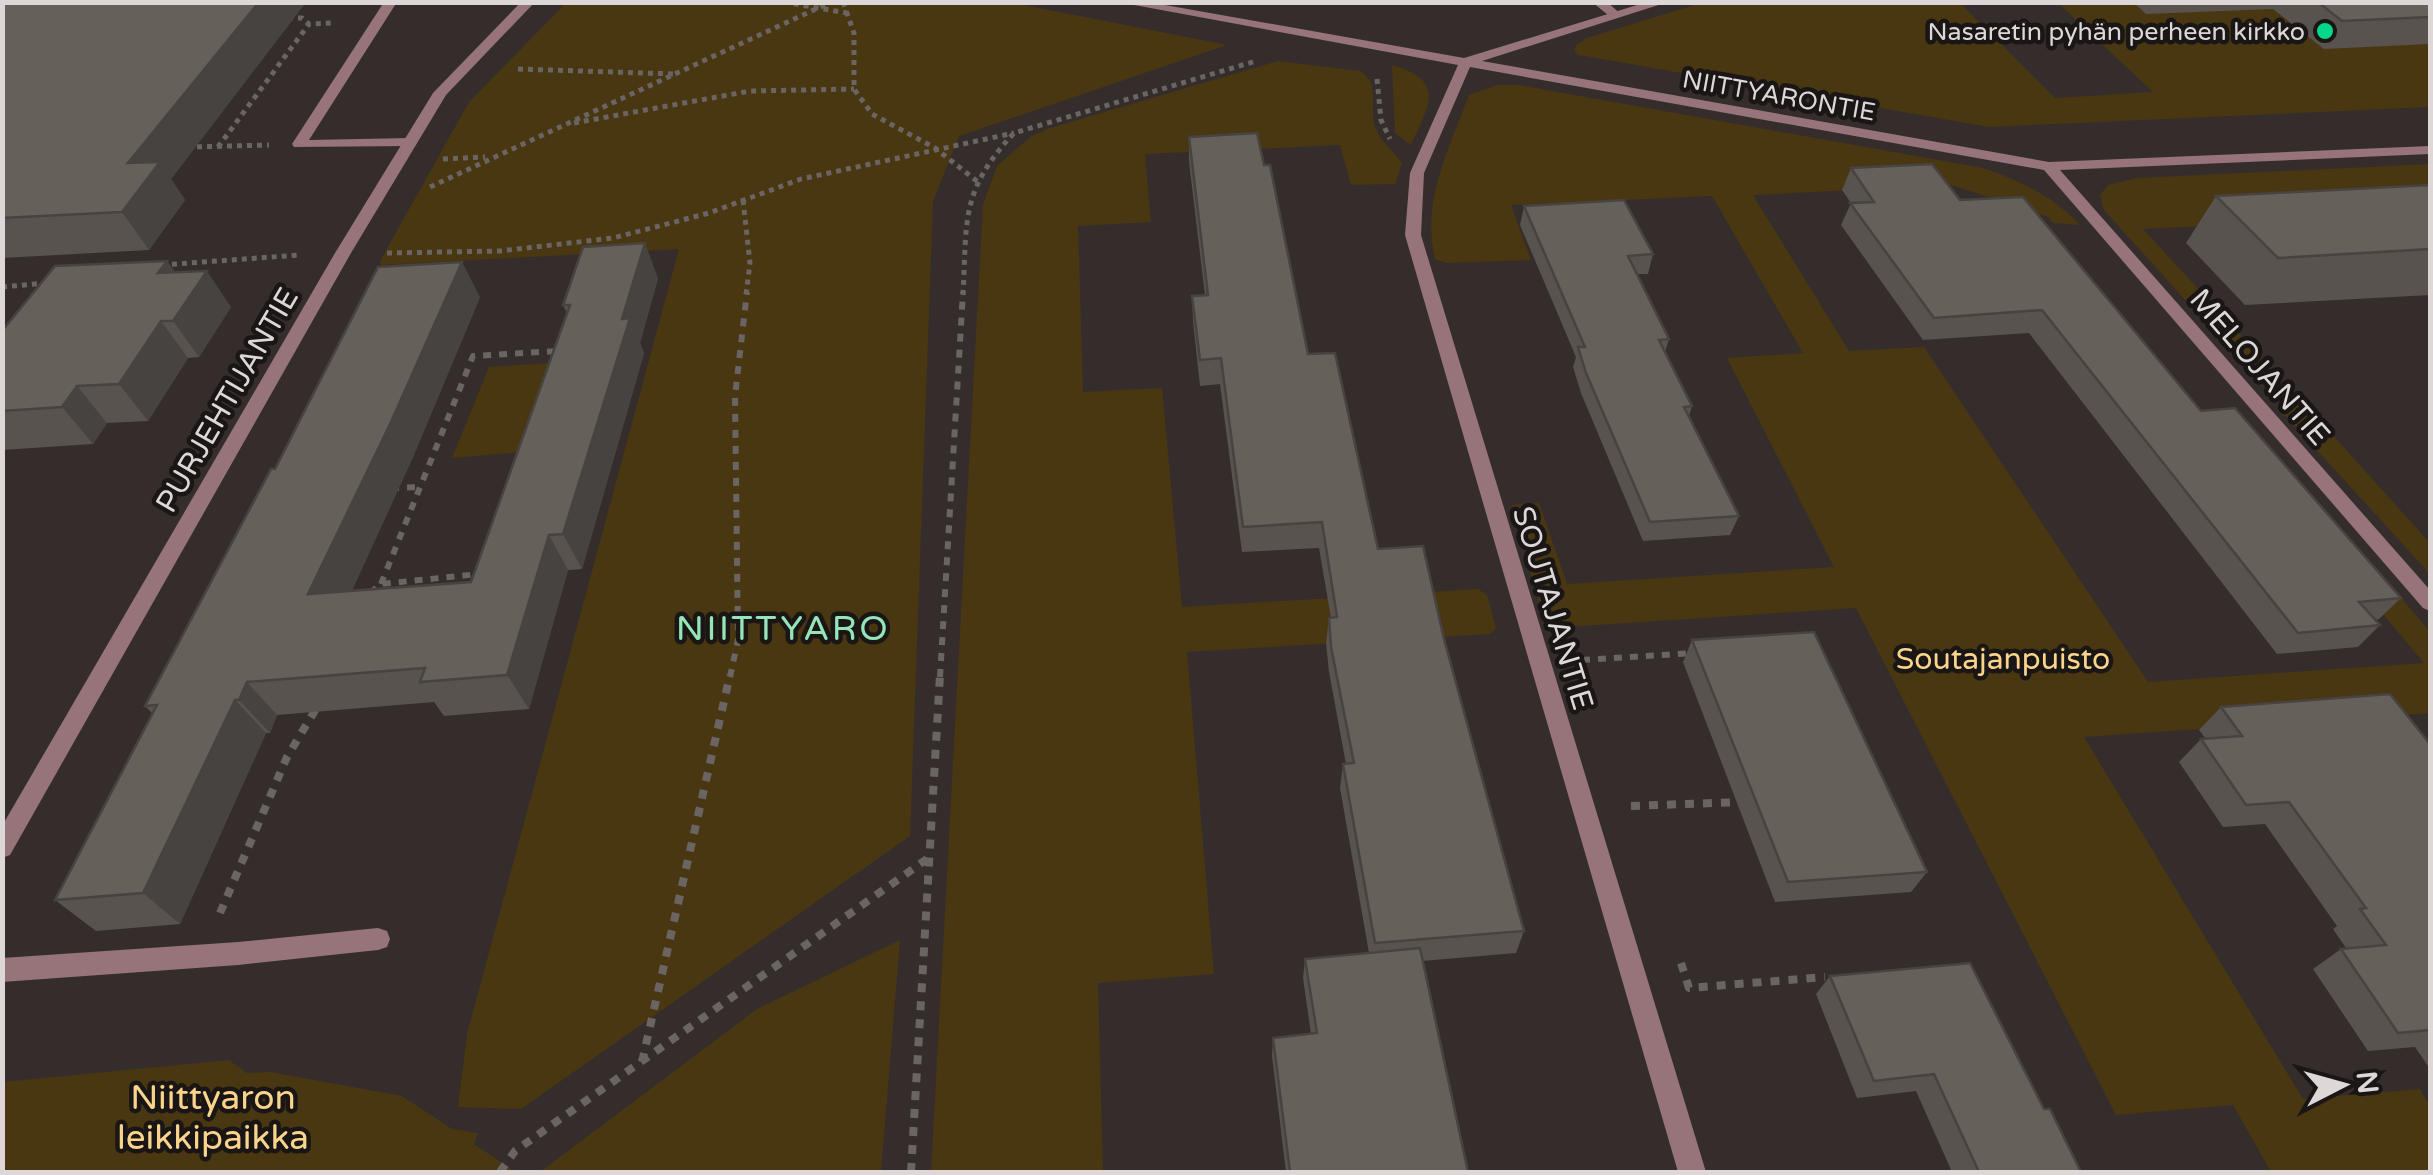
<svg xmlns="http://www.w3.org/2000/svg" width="2433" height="1175" viewBox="0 0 2433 1175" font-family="'Varela Round',sans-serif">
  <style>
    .green { fill: #493712 }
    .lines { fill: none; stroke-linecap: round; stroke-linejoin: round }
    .path-far2 { stroke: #6a6463; stroke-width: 5; stroke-dasharray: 5 5; stroke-linecap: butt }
    .path-far1 { stroke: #6a6463; stroke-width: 6; stroke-dasharray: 8 8; stroke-linecap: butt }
    .path { stroke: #6a6463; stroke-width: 8; stroke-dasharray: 9 9; stroke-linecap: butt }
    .service { fill: #967479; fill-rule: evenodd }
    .minor { fill: #967479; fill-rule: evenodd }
    .wall { fill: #58534e }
    .shaded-wall { fill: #474340 }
    .building { fill: #66605b; stroke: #474340; stroke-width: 2.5 }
    .poi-dot { fill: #04d98b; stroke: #1a1616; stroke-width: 4 }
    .labels { text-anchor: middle; stroke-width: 9; stroke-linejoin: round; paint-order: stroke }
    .far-poi-label { font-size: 25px; fill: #ddd8d7; stroke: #1a1616; text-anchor: end }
    .far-street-label { font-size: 25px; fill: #ddd8d7; stroke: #1a1616 }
    .street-label { font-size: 30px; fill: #ddd8d7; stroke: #1a1616 }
    .park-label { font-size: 30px; fill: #fad48a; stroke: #1a1616 }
    .quarter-label { font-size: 35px; letter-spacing: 2.5px; fill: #96e5b8; stroke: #1a1616 }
    .near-park-label { font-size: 35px; fill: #fad48a; stroke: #1a1616 }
  </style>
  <rect width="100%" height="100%" fill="#342d2c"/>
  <g class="green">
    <path d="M 566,3 L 1013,3 L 1227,45 L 959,136 L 933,201 L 910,836 L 521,1109 L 458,1107 L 467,1034 L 679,249 L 381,265 L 380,261 L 469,102 Z"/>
    <path d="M 1701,3 L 1960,3 L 2055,98 L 2153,92 L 2058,3 L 2273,9 L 2430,35 L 2430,107 L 1989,127 L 1579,55 L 1574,51 L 1576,45 L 1587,38 Z"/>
    <path d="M 1278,61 L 1360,71 C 1380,83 1370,103 1374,123 C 1378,141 1393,149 1402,163 L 1395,184 L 1351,185 L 1340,145 L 1145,154 L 1151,222 L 1078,226 L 1083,392 L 1162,388 L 1182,607 L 1478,589 L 1487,595 L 1496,628 L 1490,634 L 1187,652 L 1214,974 L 1098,983 L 1103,1172 L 931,1172 L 983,204 L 997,166 L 1030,137 L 1047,129 Z"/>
    <path d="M 1392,65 C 1447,81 1429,105 1411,145 L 1395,133 Z"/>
    <path d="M 1497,85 L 1519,85 L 1983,168 C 2021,181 2053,196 2080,225 L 2053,223 L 2048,217 L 1952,185 L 1753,195 L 1849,351 L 1924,347 L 2148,682 L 2424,663 L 2355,581 L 2385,579 L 2430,632 L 2430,713 L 2084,737 L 2303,1099 L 2420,1089 L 2430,1106 L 2430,1172 L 2271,1172 L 2233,1105 L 2116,1115 L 1856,608 L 1581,626 L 1559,626 L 1544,620 L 1512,505 L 1539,503 L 1567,584 L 1834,567 L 1727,358 L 1803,353 L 1712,196 L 1511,205 L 1531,260 L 1446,263 L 1435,259 C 1421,201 1449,149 1469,95 Z"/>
    <path d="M 2430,164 L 2430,214 L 2143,229 L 2271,368 L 2256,366 L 2233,353 L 2104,210 L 2100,195 L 2108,185 L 2137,178 Z"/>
    <path d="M 551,363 L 520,452 L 452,458 L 489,367 Z"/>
    <path d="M 2302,401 L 2430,543 L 2430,574 L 2284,414 L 2282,406 Z"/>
    <path d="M 900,940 L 881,1172 L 540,1172 L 757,1009 Z"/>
    <path d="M 229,1060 L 247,1073 L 270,1072 L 402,1096 L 452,1129 L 478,1133 L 474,1144 L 516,1172 L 3,1172 L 3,1082 Z"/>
  </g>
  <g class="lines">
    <g class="path-far2">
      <path d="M 784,2 L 847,13"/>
      <path d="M 843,2 L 854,33 L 854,89 L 872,114 L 935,148 L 978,182"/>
      <path d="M 288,18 L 302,18 L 309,24 L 333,23"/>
      <path d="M 518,69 L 675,74"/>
      <path d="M 1377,79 L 1381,120 L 1390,139"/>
      <path d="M 574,123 L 750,91 L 854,89"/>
      <path d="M 187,147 L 269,145"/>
      <path d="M 218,147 L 309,24"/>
      <path d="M 443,159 L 485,157"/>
      <path d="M 430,187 L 831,2"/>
      <path d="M 743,200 L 750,263 L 746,295"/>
      <path d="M 387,253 L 500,251 L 613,238 L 709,213 L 801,179 L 1014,133"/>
      <path d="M 162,265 L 299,255"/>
      <path d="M 2,287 L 46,283"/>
      <path d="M 963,295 C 967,220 960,191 1014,133 L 1256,61"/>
    </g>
    <g class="path-far1">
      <path d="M 391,488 L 420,487"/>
      <path d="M 381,584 L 473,356 L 558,351"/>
      <path d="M 370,593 L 381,584 L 479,574"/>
      <path d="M 1582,660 L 1694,653"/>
      <path d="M 730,677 L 738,640 L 735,396 L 747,292"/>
      <path d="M 940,677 L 963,292"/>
    </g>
    <g class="path">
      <path d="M 1631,806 L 1741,802"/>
      <path d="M 220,913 L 287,757 L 317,707"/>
      <path d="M 1681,963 L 1689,988 L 1825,977"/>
      <path d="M 642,1062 L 730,675"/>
      <path d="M 500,1172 L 515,1151 L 927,859"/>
      <path d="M 911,1172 L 940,675"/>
    </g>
    <g class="service">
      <path d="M 384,2 L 397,2 L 309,140 L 410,138 L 417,142 L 410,146 L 294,147 L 292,144 Z"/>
      <path d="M 1592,2 L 1607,2 L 1623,16 L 1613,19 Z"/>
      <path d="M 378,928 L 387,931 L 390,939 L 387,947 L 378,950 L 238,965 L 2,982 L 2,958 L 238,942 Z"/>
    </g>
    <g class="minor">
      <path d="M 521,2 L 535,2 L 446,95 L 351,253 L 10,855 L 2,858 L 2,826 L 335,253 L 433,93 Z"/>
      <path d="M 1118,2 L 1148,2 L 1464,58 L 1647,2 L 1668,2 L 1482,61 L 2049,162 L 2430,146 L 2430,154 L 2060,170 L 2430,590 L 2430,611 L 2423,608 L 2044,170 L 1470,67 L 1424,173 L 1421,235 L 1706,1172 L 1678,1172 L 1405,235 L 1410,173 L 1458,65 Z"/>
    </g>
  </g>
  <g class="wall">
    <path d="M 2,2 L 306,2 L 171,179 L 185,200 L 149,250 L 2,258 Z"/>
    <path d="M 2133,2 L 2430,2 L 2430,44 L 2324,49 L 2273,9 L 2146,14 Z"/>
    <path d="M 1189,137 L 1308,354 L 1378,549 L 1444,639 L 1524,931 L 1516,953 L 1422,961 L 1468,1172 L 1286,1172 L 1272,1056 L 1273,1038 L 1311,1034 L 1303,978 L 1305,959 L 1369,953 L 1340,788 L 1343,764 L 1346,764 L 1329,672 L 1326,643 L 1329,618 L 1331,618 L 1319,548 L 1242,552 L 1220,384 L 1200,386 L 1193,322 L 1192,296 L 1205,295 L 1189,162 Z"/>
    <path d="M 1851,168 L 1960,200 L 2201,411 L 2401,598 L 2379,619 L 2375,620 L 2380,625 L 2358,647 L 2277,654 L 2029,333 L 1923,340 L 1841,225 L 1851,203 L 1842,190 Z"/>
    <path d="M 2430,185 L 2430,295 L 2245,305 L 2186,243 L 2216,196 Z"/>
    <path d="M 1524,206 L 1653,254 L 1648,274 L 1637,274 L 1669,339 L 1665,352 L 1692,406 L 1689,416 L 1739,516 L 1730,535 L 1643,541 L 1581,393 L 1573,367 L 1576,357 L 1520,225 Z"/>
    <path d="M 167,261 L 175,272 L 231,307 L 199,357 L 188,358 L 148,421 L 107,423 L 93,444 L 2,450 L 2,331 Z"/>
    <path d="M 658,278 L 640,343 L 644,353 L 582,569 L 568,570 L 529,709 L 444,716 L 434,702 L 277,715 L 270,733 L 266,733 L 180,924 L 96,931 L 55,900 L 152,713 L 145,706 L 275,469 L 480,297 L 413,457 L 352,590 L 471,582 L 567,313 L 563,305 Z"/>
    <path d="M 1692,640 L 1927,872 L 1911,892 L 1775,902 L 1683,662 Z"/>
    <path d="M 2221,707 L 2430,744 L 2430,1069 L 2415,1047 L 2368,1051 L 2313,969 L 2341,949 L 2346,948 L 2333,929 L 2337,926 L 2265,824 L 2223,827 L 2179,762 L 2201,739 L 2206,739 L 2199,730 Z"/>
    <path d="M 1830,976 L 2044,1109 L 2081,1172 L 1952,1172 L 1916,1091 L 1857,1098 L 1816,994 Z"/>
  </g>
  <g class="shaded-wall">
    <path d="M 259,2 L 306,2 L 171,179 L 185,200 L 149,250 L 122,212 L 128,163 Z"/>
    <path d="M 645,243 L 658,278 L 640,343 L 644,353 L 582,569 L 563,534 L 622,319 Z"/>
    <path d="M 167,261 L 191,295 L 207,271 L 231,307 L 199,357 L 173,321 L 158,273 Z"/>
    <path d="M 462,262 L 480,297 L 413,457 L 335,628 L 308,594 Z"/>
    <path d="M 161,321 L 188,358 L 148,421 L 119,384 Z"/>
    <path d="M 77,386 L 107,423 L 93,444 L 62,407 Z"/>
    <path d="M 549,535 L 568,570 L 529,709 L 507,675 Z"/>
    <path d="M 247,682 L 277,715 L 270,733 L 239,700 Z"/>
    <path d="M 235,700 L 266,733 L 180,924 L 143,893 Z"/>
  </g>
  <g class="building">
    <path d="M 2,2 L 259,2 L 128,163 L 160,162 L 122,212 L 2,218 Z"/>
    <path d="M 2318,2 L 2430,2 L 2430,17 L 2342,21 Z"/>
    <path d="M 1257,133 L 1264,165 L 1270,165 L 1308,354 L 1335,353 L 1378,549 L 1423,546 L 1444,639 L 1524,931 L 1375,943 L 1343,764 L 1354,763 L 1331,647 L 1329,618 L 1337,617 L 1322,522 L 1243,527 L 1221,358 L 1200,360 L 1192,296 L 1208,295 L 1189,137 Z"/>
    <path d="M 1932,164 L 1960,200 L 2023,197 L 2201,411 L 2235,408 L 2401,598 L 2359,602 L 2380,625 L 2298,633 L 2042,310 L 1934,318 L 1850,203 L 1874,202 L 1851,168 Z"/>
    <path d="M 2430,185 L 2430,249 L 2278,258 L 2216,196 Z"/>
    <path d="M 1624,200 L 1653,254 L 1628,256 L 1669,339 L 1659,340 L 1692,406 L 1684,407 L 1739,516 L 1650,522 L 1586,373 L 1578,347 L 1585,347 L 1524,206 Z"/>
    <path d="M 645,243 L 622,319 L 630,318 L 563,534 L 549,535 L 507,675 L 420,682 L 425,668 L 247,682 L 239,700 L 235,700 L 143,893 L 55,900 L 157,705 L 145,706 L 271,469 L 275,469 L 378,267 L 462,262 L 391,422 L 308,594 L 471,582 L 570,305 L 563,305 L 583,247 Z"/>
    <path d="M 167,261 L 158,273 L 207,271 L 173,321 L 161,321 L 119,384 L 77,386 L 62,407 L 2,411 L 2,331 L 55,266 Z"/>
    <path d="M 1814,632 L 1927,872 L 1788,882 L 1692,640 Z"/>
    <path d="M 2390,694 L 2430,744 L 2430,1030 L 2398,1033 L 2341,949 L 2386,945 L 2360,909 L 2366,908 L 2289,802 L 2246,805 L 2201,739 L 2242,736 L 2221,707 Z"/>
    <path d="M 1420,948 L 1468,1172 L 1290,1172 L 1273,1038 L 1317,1033 L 1305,959 Z"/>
    <path d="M 1970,963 L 2044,1109 L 2050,1109 L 2081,1172 L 1979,1172 L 1934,1074 L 1874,1081 L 1830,976 Z"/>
  </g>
  <circle class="poi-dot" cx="2325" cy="31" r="10"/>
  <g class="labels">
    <g class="far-poi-label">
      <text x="2305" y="40">Nasaretin pyhän perheen kirkko</text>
    </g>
    <g class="far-street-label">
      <text transform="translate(1779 95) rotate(10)" y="9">NIITTYARONTIE</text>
    </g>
    <g class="street-label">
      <text transform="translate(2260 367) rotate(49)" y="10">MELOJANTIE</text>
      <text transform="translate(227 400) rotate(-60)" y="10">PURJEHTIJANTIE</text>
      <text transform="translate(1553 608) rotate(73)" y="10">SOUTAJANTIE</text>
    </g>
    <g class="park-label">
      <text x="2003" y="669">Soutajanpuisto</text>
    </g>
    <g class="quarter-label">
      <text x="783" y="640">NIITTYARO</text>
    </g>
    <g class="near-park-label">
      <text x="213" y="1109">Niittyaron<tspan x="213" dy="40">leikkipaikka</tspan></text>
    </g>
  </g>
  <rect width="2433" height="1175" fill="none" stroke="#ddd8d7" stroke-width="10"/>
  <g transform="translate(2343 1085) rotate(84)" stroke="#1a1616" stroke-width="8" paint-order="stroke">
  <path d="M0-8L18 38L0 25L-18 38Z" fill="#ddd8d7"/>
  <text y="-15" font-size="28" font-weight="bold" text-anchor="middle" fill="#ddd8d7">N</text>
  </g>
</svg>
